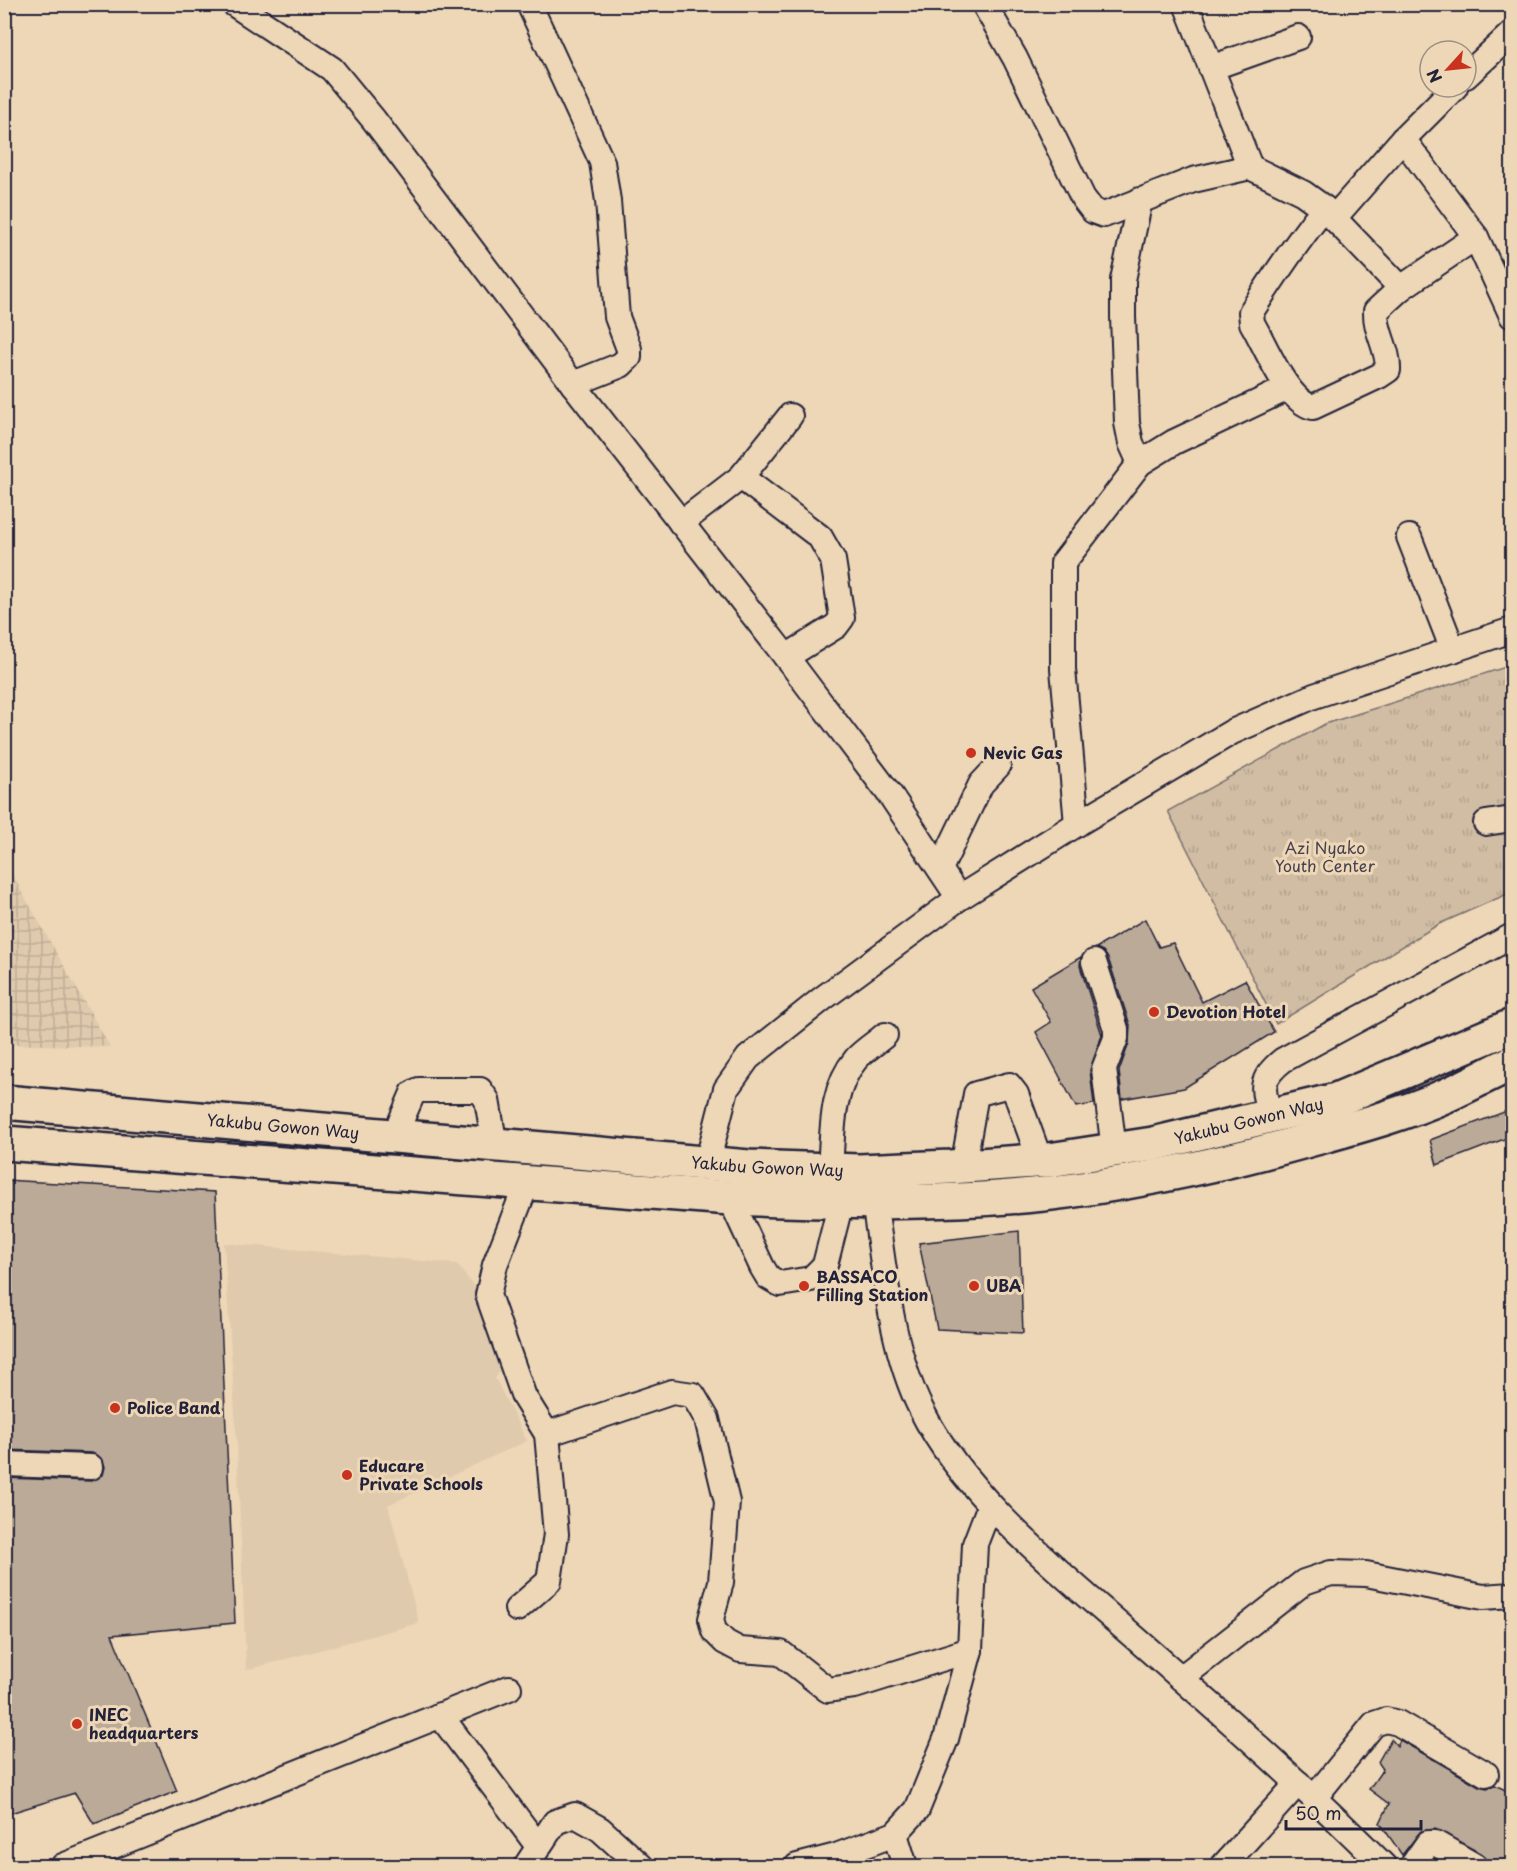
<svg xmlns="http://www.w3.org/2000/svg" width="1517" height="1871" viewBox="0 0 1517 1871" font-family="'Playpen Sans',sans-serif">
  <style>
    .built { fill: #dfcaad }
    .industrial { fill: url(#industrial-grid) }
    .park { fill: url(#park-tufts); stroke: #7a7070; stroke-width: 1.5 }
    .building { fill: #bbaa97; stroke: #22223b; stroke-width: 1.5 }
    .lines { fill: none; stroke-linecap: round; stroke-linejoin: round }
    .minor-casing { stroke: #22223b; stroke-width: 28 }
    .highway-casing { stroke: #22223b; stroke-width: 38 }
    .minor { stroke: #eed7b6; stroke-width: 24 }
    .highway { stroke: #eed7b6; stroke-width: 33 }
    .poi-dot { fill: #c8321e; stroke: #eed7b6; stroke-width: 2 }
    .labels { text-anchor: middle; stroke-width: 6; stroke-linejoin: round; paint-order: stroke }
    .poi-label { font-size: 16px; font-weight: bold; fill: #22223b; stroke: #eed7b6; text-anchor: start }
    .park-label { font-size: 16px; fill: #454150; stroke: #eed7b6 }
    .street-label { font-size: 16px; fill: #22223b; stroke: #eed7b6 }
  </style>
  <defs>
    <pattern id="industrial-grid" width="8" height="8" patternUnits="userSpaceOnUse" patternTransform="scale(1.5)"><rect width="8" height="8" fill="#dfcaad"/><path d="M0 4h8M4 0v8" fill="none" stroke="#bfad96"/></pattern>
    <pattern id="park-tufts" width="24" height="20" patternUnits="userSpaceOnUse" patternTransform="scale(1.5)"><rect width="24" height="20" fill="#d1bda4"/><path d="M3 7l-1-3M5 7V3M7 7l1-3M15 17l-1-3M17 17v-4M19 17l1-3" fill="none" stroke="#b3a28e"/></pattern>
  </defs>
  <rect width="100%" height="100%" fill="#eed7b6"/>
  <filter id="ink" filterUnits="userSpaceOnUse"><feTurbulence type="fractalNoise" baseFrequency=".0167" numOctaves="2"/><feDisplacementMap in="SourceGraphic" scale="12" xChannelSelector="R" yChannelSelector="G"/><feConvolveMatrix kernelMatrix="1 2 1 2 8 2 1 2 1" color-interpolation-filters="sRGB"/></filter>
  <g filter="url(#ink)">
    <path class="built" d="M 224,1243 L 457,1264 L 475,1288 L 500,1371 L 495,1378 L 527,1441 L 388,1505 L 419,1623 L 246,1670 L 237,1444 Z"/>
    <path class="industrial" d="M 4,862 L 5,862 L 110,1047 L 5,1044 Z"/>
    <path class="park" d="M 1512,665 L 1512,892 L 1439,924 L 1276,1024 L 1168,811 L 1325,724 Z"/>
    <g class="building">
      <path d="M 1145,919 L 1159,947 L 1173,943 L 1202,1002 L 1245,980 L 1274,1032 L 1184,1088 L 1122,1099 L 1119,1071 L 1129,1043 L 1130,1025 L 1108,958 L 1103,951 L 1096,948 Z"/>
      <path d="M 1081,957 L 1080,966 L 1102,1035 L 1090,1070 L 1094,1104 L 1076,1107 L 1036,1032 L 1051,1022 L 1031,987 Z"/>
      <path d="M 1512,1109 L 1512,1136 L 1437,1165 L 1430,1140 Z"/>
      <path d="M 4,1180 L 215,1192 L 235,1623 L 112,1635 L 177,1791 L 94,1824 L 75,1793 L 4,1815 L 4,1478 L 91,1481 L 103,1475 L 105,1467 L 103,1460 L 92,1453 L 4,1450 Z"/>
      <path d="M 1019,1231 L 1023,1333 L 937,1329 L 919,1243 Z"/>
      <path d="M 1391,1739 L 1397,1746 L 1400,1740 L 1479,1786 L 1487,1788 L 1495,1785 L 1512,1793 L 1512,1866 L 1489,1866 L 1482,1854 L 1435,1829 L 1421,1831 L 1402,1855 L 1380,1823 L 1389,1804 L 1369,1789 L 1383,1769 L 1378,1762 Z"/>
    </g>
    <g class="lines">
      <defs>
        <g id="minor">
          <path d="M 234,4 L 332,69 L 374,120 L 573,384 L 793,666 L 891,796 L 959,898"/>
          <path d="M 529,4 L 602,162 L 608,201 L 617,317 L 629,349 L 629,357 L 621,365 L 573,384"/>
          <path d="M 984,4 L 1015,58 L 1083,198 L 1093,211 L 1104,215 L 1193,180 L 1250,167 L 1303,193 L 1324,208 L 1401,288"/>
          <path d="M 1186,4 L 1250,167"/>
          <path d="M 1211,68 L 1298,37"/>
          <path d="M 1466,76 L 1512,33"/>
          <path d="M 1403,139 L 1476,237 L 1512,316"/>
          <path d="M 1140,200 L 1123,280 L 1123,317 L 1127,423 L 1131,443 L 1140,463"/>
          <path d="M 1324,208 C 1297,242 1274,276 1251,312 L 1252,323 C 1266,346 1287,402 1313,407 L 1379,376 L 1388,370 C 1389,349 1375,332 1376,311 L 1401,288 L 1476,237"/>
          <path d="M 1334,218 L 1403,139 L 1455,87"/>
          <path d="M 741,477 L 820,537 L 833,560 L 842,618 L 836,626 L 786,657"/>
          <path d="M 681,523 L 741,477 L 790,416"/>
          <path d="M 1409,537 L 1453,650"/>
          <path d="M 1486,823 L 1512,819"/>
          <path d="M 1077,824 L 1063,669 L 1063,563 L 1140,463 L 1174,442 L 1288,388"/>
          <path d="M 940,869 L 981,784 L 998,766"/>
          <path d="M 1094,962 L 1116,1029 L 1116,1038 L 1104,1069 L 1114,1150"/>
          <path d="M 1272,1116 C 1260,1090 1260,1078 1283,1060 L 1512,936"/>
          <path d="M 394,1137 L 413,1093 L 419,1090 L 480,1090 L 487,1100 L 495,1146"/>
          <path d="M 707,1164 L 726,1089 L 748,1058 L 822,999 L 959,898 L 1077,824 L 1232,732 L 1314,696 L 1512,630"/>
          <path d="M 963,1167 L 976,1094 L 1009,1085 L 1016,1094 L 1040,1160"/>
          <path d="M 830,1170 C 833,1132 830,1090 856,1059 C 864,1050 876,1043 885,1035"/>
          <path d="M 730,1198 L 762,1267 L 768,1277 L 780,1284 L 811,1279 L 825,1265 L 841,1202"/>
          <path d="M 874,1202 C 885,1270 890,1346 921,1409 C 964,1496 1061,1573 1133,1636 C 1219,1711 1304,1786 1384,1866"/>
          <path d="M 547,1434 L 672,1392 L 693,1395 L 707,1419 L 727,1502 L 721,1582 L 711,1619 L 714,1631 L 725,1642 L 740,1650 L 781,1653 L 828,1690 L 855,1686 L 970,1650"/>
          <path d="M 4,1464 L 91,1467"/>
          <path d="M 517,1609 L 549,1581 L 556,1534 L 547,1434 L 524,1397 L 488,1295 L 495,1265 L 527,1183"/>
          <path d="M 1181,1678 L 1304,1582 L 1331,1573 L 1366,1574 L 1483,1597 L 1512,1595"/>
          <path d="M 440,1715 L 538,1846"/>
          <path d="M 1315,1797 L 1374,1724 L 1386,1720 L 1398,1723 L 1486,1774"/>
          <path d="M 895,1834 L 905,1866"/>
          <path d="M 63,1866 L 509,1688"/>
          <path d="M 526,1866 L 555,1822 L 575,1815 L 600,1829 L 641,1866"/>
          <path d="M 797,1866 L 836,1856 L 895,1834 L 917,1810 L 946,1739 L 970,1650 L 975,1544 L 990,1505"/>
          <path d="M 1223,1866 L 1298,1783"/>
          <path d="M 1412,1866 L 1428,1843 L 1435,1843 L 1475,1866"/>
        </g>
        <g id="highway">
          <path id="s1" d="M 4,1102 L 749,1167 L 859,1171 L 950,1167 L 1049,1160 L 1153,1144 L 1336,1100 L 1512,1026"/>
          <path d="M 4,1143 L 730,1198 C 833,1202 939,1205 1043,1194 C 1131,1184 1219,1165 1305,1141 C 1352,1128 1402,1115 1447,1095 C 1469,1085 1491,1073 1512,1063"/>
        </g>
      </defs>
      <use href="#minor" class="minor-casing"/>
      <use href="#highway" class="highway-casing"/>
      <use href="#minor" class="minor"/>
      <use href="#highway" class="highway"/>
    </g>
  </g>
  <g class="poi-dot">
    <circle cx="971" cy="753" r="6"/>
    <circle cx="1154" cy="1012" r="6"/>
    <circle cx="804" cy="1286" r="6"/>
    <circle cx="974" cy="1286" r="6"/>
    <circle cx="115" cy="1408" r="6"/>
    <circle cx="347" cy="1475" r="6"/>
    <circle cx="77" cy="1724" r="6"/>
  </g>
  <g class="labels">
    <g class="poi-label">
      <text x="983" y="759">Nevic Gas</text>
      <text x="1166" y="1018">Devotion Hotel</text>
      <text x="816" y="1283">BASSACO<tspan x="816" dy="18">Filling Station</tspan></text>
      <text x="986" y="1292">UBA</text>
      <text x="127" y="1414">Police Band</text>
      <text x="359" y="1472">Educare<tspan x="359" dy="18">Private Schools</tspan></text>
      <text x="89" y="1721">INEC<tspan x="89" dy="18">headquarters</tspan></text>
    </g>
    <g class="park-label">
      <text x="1325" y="854">Azi Nyako<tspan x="1325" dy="18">Youth Center</tspan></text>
    </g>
    <g class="street-label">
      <text dy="6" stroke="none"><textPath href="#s1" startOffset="1252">Yakubu Gowon Way</textPath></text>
      <text dy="6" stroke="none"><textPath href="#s1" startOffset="280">Yakubu Gowon Way</textPath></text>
      <text dy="6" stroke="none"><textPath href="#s1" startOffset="766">Yakubu Gowon Way</textPath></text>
    </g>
  </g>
  <rect width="1517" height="1871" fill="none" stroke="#eed7b6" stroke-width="24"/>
  <rect x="12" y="12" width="1493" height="1847" fill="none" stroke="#22223b" stroke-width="2" filter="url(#ink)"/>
  <g transform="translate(1448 69) rotate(243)"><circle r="28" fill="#eed7b6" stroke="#9c8f85" stroke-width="1.5"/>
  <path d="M0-4.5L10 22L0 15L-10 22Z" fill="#c8321e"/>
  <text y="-9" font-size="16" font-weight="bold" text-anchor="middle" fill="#22223b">N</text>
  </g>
  <path d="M1286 1820v9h135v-9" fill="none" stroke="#22223b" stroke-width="3"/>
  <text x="1295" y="1820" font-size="18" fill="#22223b" stroke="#eed7b6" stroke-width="4.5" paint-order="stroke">50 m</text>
</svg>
